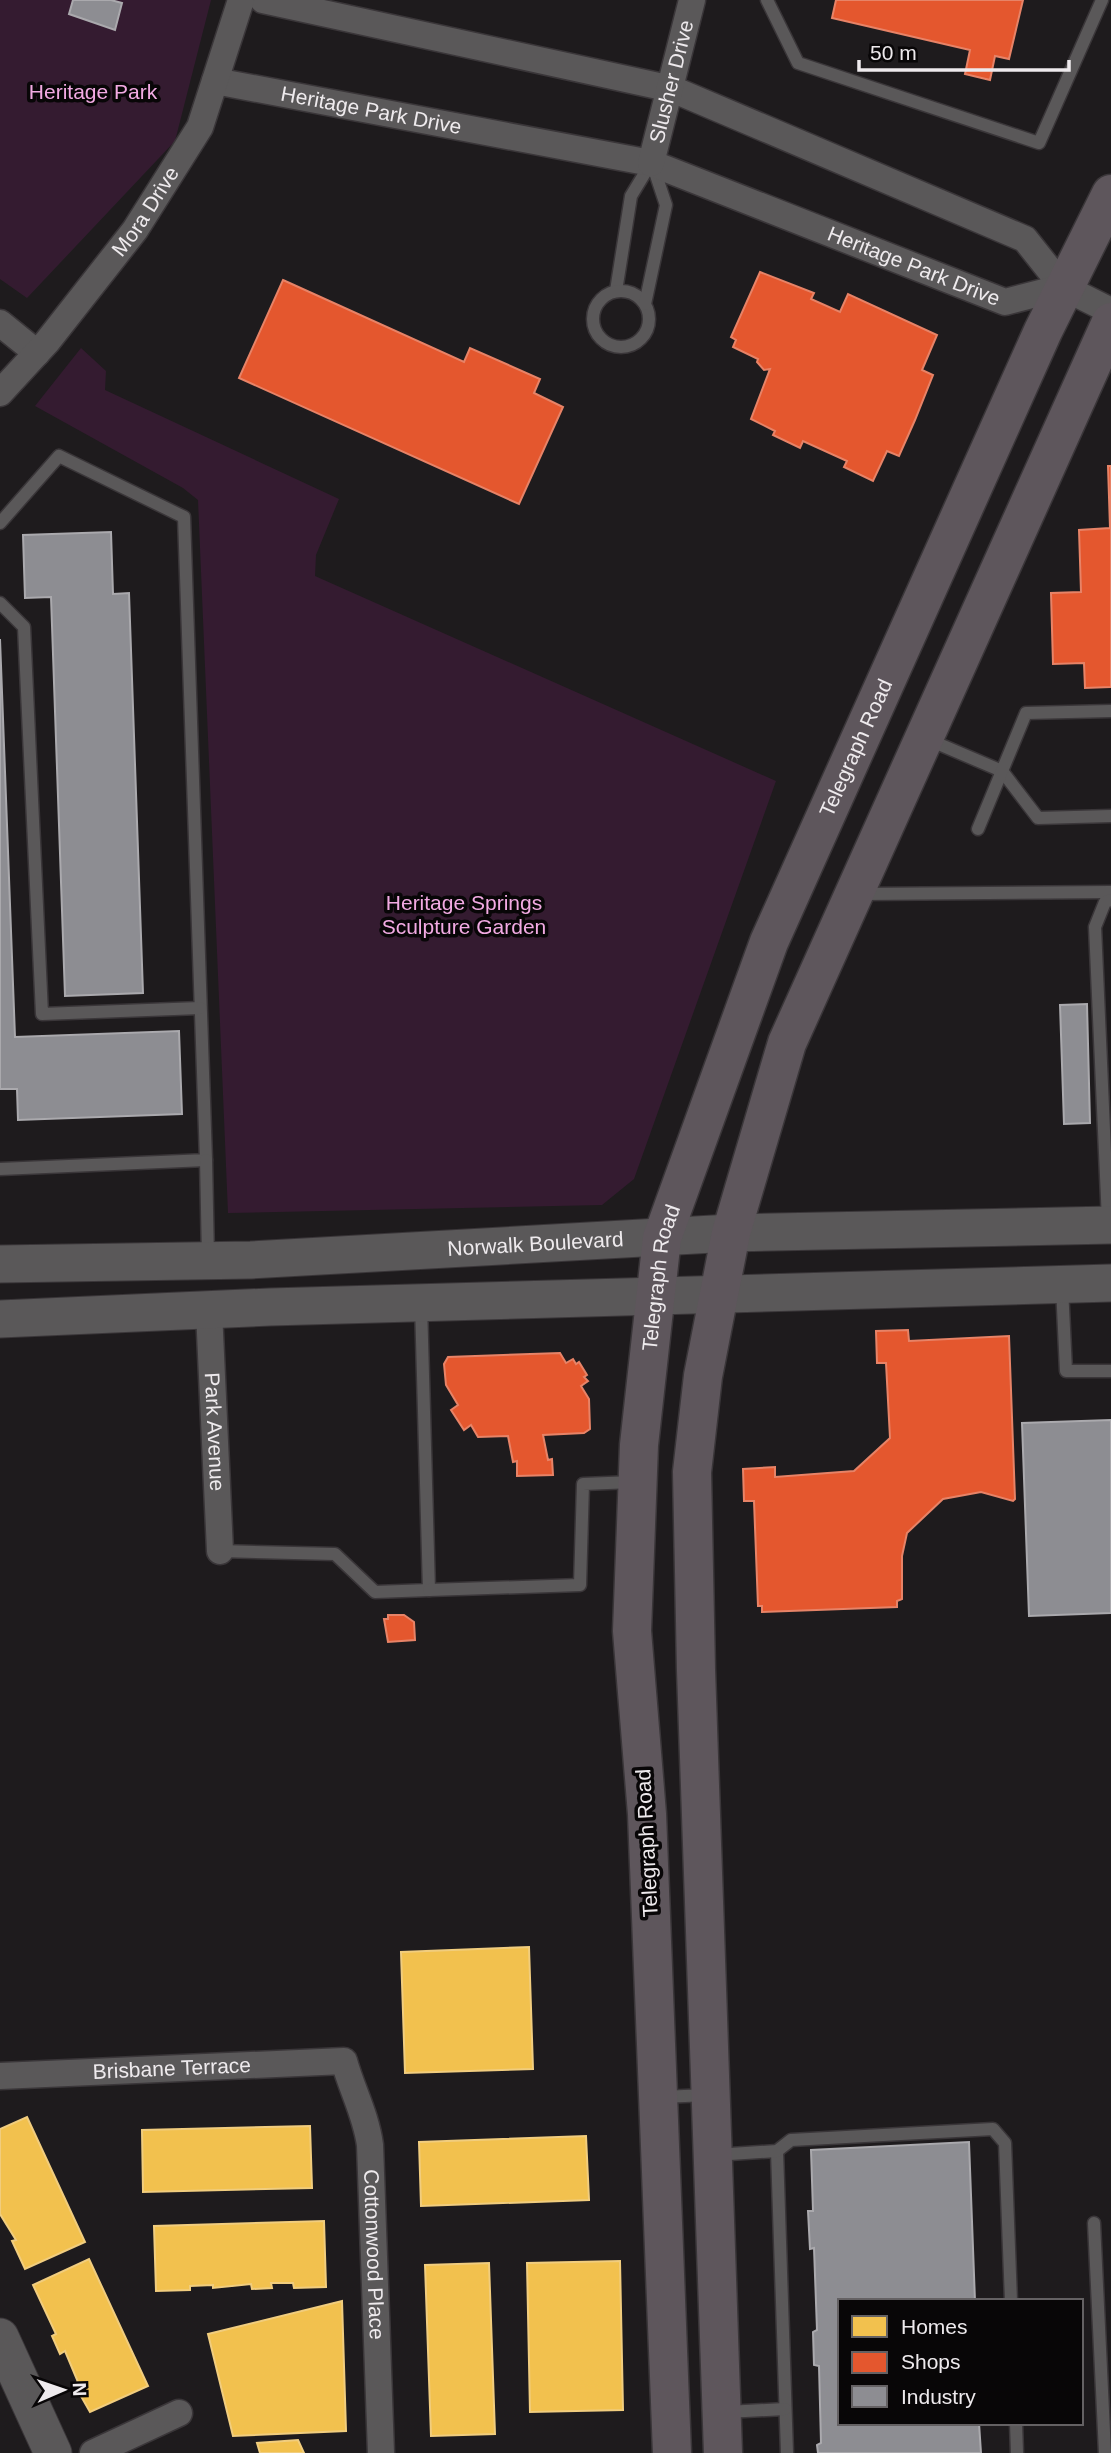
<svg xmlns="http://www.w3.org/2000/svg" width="1111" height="2453" viewBox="0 0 1111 2453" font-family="Arial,sans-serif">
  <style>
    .green { fill: #341b30 }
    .homes { fill: #f2c14e; stroke: #f1cd7e; stroke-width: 2 }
    .shops { fill: #e4572e; stroke: #e78367; stroke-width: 2 }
    .industry { fill: #8d8d92; stroke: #aaa9ad; stroke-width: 2 }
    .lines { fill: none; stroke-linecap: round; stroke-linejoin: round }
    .lane-casing { stroke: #3a3639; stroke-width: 15 }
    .street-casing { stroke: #3a3639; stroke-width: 29 }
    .secondary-casing { stroke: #3a3639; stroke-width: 39 }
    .primary-casing { stroke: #3a3639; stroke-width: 41 }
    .lane { stroke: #5a5859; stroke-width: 12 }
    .street { stroke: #5a5859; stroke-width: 26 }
    .secondary { stroke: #5a5859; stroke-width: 37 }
    .primary { stroke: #5e565c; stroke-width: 38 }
    .labels { text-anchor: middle; stroke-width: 7; stroke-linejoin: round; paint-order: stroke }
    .street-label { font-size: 21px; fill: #eeeaed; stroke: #080607 }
    .park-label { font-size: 21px; fill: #f2aae3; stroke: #080607 }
  </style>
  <rect width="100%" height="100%" fill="#1e1b1d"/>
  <g class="green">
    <path d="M 0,0 L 211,0 L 175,141 L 27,298 L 0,279 Z"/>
    <path d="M 81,348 L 106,371 L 105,390 L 339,499 L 316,555 L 315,576 L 776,781 L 634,1179 L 602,1205 L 228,1213 L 198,500 L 183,488 L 35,406 Z"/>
  </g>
  <g class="homes">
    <path d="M 529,1947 L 533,2069 L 405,2073 L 401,1952 Z"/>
    <path d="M 27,2117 L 85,2242 L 25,2269 L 12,2241 L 16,2240 L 0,2214 L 0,2129 Z"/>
    <path d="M 310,2126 L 312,2188 L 143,2192 L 142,2130 Z"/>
    <path d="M 586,2136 L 589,2200 L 421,2206 L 419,2142 Z"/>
    <path d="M 324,2221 L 326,2287 L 294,2288 L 293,2283 L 271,2283 L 272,2288 L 252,2289 L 251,2284 L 213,2288 L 213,2285 L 190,2286 L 190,2290 L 156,2291 L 154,2226 Z"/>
    <path d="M 89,2259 L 148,2386 L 90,2412 L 74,2384 L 78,2382 L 65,2351 L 60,2354 L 52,2336 L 56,2334 L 33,2285 Z"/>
    <path d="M 620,2261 L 623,2410 L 530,2412 L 527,2263 Z"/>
    <path d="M 489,2263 L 495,2434 L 431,2436 L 425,2265 Z"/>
    <path d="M 342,2301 L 346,2431 L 233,2436 L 208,2334 Z"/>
    <path d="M 298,2440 L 304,2453 L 260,2453 L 257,2443 Z"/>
  </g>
  <g class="shops">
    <path d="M 836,0 L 1023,0 L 1009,59 L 995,56 L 990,80 L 965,74 L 970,50 L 832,18 Z"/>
    <path d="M 760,272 L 814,293 L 811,299 L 840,312 L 848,294 L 937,335 L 922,370 L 933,375 L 915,420 L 899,456 L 887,451 L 873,481 L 844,467 L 847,461 L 803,441 L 800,448 L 773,435 L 775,431 L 751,419 L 770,369 L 764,370 L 757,362 L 758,359 L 733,347 L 736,340 L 731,337 Z"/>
    <path d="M 283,280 L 464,362 L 470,348 L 540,379 L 534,393 L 563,407 L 519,504 L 239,378 Z"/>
    <path d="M 1108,466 L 1111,466 L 1111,687 L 1085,688 L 1084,663 L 1053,664 L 1051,593 L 1081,592 L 1079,530 L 1110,528 Z"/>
    <path d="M 908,1330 L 909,1341 L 1009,1336 L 1015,1499 L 1013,1501 L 981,1492 L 943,1499 L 907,1533 L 902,1556 L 902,1599 L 897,1601 L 897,1607 L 762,1612 L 762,1606 L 758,1606 L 754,1501 L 744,1501 L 743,1469 L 775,1467 L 775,1477 L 854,1471 L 890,1438 L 886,1363 L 877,1363 L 876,1331 Z"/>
    <path d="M 560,1353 L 566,1363 L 573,1359 L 576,1364 L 579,1362 L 587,1375 L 584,1377 L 588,1381 L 581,1386 L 589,1399 L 590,1429 L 584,1433 L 543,1435 L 548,1460 L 552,1459 L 553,1475 L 517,1476 L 517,1461 L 513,1462 L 508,1436 L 478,1437 L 471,1425 L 464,1430 L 451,1410 L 458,1405 L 446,1385 L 444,1364 L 448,1357 Z"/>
    <path d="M 388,1615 L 404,1615 L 414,1622 L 415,1640 L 388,1642 L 384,1619 L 388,1619 Z"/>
  </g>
  <g class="industry">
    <path d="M 73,0 L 111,0 L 122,3 L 115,30 L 69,14 Z"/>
    <path d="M 111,532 L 113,594 L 129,593 L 143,993 L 65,996 L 51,597 L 25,598 L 23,535 Z"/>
    <path d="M 0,639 L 15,1037 L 179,1031 L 182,1114 L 18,1120 L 17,1089 L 0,1089 Z"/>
    <path d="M 1087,1004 L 1090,1123 L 1064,1124 L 1060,1005 Z"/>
    <path d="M 1111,1420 L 1111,1613 L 1029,1616 L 1022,1423 Z"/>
    <path d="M 969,2142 L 975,2301 L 840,2301 L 840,2423 L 979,2423 L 981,2453 L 818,2453 L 817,2445 L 821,2443 L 819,2366 L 814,2365 L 813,2332 L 817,2330 L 814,2248 L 810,2249 L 808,2211 L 813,2211 L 811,2150 Z"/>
  </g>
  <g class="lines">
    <defs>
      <g id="lane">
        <path d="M 767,0 L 798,63 L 1039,143 L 1102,0"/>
        <path d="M 616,291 L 631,196 L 651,163"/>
        <circle cx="621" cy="319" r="28"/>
        <path d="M 645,304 L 666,205 L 653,166"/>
        <path d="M 0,523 L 59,456 L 184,517 L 206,1160 L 0,1169"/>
        <path d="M 0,603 L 24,627 L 42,1014 L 200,1008"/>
        <path d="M 927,739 L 1002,771 L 1038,818 L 1111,816"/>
        <path d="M 978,829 L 1026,713 L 1111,711"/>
        <path d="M 861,894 L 1111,892"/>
        <path d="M 206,1160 L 208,1258"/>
        <path d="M 1108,1221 L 1095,927 L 1105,902 L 1111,900"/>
        <path d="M 1062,1287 L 1066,1371 L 1111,1371"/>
        <path d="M 220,1551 L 335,1554 L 375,1592 L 429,1590 L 421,1304"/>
        <path d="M 429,1590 L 580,1585 L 583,1484 L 633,1482"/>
        <path d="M 662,2097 L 707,2095"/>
        <path d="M 777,2151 L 787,2453"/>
        <path d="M 715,2155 L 777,2151 L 791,2140 L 993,2129 L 1005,2143 L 1011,2301"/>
        <path d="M 1094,2223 L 1105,2453"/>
        <path d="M 726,2412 L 785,2409"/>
        <path d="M 1016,2423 L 1017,2453"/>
      </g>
      <g id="street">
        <path d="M 263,0 L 672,89 L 1025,239 L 1063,287 L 1111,311"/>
        <path id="s1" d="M 215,81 L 651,163 L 1005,302 L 1063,287"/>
        <path id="s2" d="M 651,163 L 692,0"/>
        <path d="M 0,323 L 37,353"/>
        <path id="s3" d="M 0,393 L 47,342 L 135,230 L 200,127 L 241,0"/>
        <path id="s4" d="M 209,1311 L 220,1551"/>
        <path id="s5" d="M 0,2076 L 344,2061 C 352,2090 366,2115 370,2145 L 381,2453"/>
        <path d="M 93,2453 L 179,2413"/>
      </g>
      <g id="secondary">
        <path id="s6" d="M 0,1264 L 251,1260 L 731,1233 L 1111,1225"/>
        <path d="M 0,1319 L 270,1307 L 1111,1283"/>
        <path d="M 0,2337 L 53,2453"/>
      </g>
      <g id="primary">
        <path id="s7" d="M 672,2453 L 647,1814 L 632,1631 L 639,1445 L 662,1238 L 769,942 L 1043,331 L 1111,194"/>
        <path d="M 723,2453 L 696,1670 L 692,1472 L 703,1376 L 731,1233 L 787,1043 L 1111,322"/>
      </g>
    </defs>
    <use href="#lane" class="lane-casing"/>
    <use href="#street" class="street-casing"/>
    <use href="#secondary" class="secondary-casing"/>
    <use href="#primary" class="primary-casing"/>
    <use href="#lane" class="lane"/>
    <use href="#street" class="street"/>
    <use href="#secondary" class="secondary"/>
    <use href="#primary" class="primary"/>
  </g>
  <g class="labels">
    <g class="street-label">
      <text dy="7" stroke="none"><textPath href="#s2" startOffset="84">Slusher Drive</textPath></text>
      <text dy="7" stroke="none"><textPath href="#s1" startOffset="159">Heritage Park Drive</textPath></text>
      <text dy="7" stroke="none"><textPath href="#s3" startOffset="233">Mora Drive</textPath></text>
      <text dy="7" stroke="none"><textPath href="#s1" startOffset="726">Heritage Park Drive</textPath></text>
      <text dy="7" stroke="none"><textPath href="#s7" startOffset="1745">Telegraph Road</textPath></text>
      <text dy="7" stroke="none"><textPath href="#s6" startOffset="536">Norwalk Boulevard</textPath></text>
      <text dy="7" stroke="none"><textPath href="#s7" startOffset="1178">Telegraph Road</textPath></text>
      <text dy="7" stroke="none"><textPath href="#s4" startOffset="121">Park Avenue</textPath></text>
      <text transform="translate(647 1843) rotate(-93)" y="7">Telegraph Road</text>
      <text dy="7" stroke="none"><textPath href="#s5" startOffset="172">Brisbane Terrace</textPath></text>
      <text dy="7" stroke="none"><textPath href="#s5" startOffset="542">Cottonwood Place</textPath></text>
    </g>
    <g class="park-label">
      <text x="93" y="99">Heritage Park</text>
      <text x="464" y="910">Heritage Springs<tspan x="464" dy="24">Sculpture Garden</tspan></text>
    </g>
  </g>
  <rect x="838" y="2299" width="245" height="126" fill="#080607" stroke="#646163" stroke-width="2"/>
  <rect x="852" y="2316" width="35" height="21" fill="#f2c14e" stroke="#646163" stroke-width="2"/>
  <text x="901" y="2334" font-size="21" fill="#eeeaed">Homes</text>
  <rect x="852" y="2352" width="35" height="21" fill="#e4572e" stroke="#646163" stroke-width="2"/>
  <text x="901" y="2369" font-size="21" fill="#eeeaed">Shops</text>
  <rect x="852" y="2386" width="35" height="21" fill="#8d8d92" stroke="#646163" stroke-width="2"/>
  <text x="901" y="2404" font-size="21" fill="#eeeaed">Industry</text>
  <g transform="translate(63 2390) rotate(88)" stroke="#080607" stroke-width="5" paint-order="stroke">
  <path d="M0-5L12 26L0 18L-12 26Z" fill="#eeeaed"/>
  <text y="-10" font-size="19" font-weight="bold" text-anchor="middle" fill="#eeeaed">N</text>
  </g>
  <path d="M859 60v10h210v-10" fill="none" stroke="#eeeaed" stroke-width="3.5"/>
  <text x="870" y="60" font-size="21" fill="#eeeaed" stroke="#080607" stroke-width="5" paint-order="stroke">50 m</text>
</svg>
